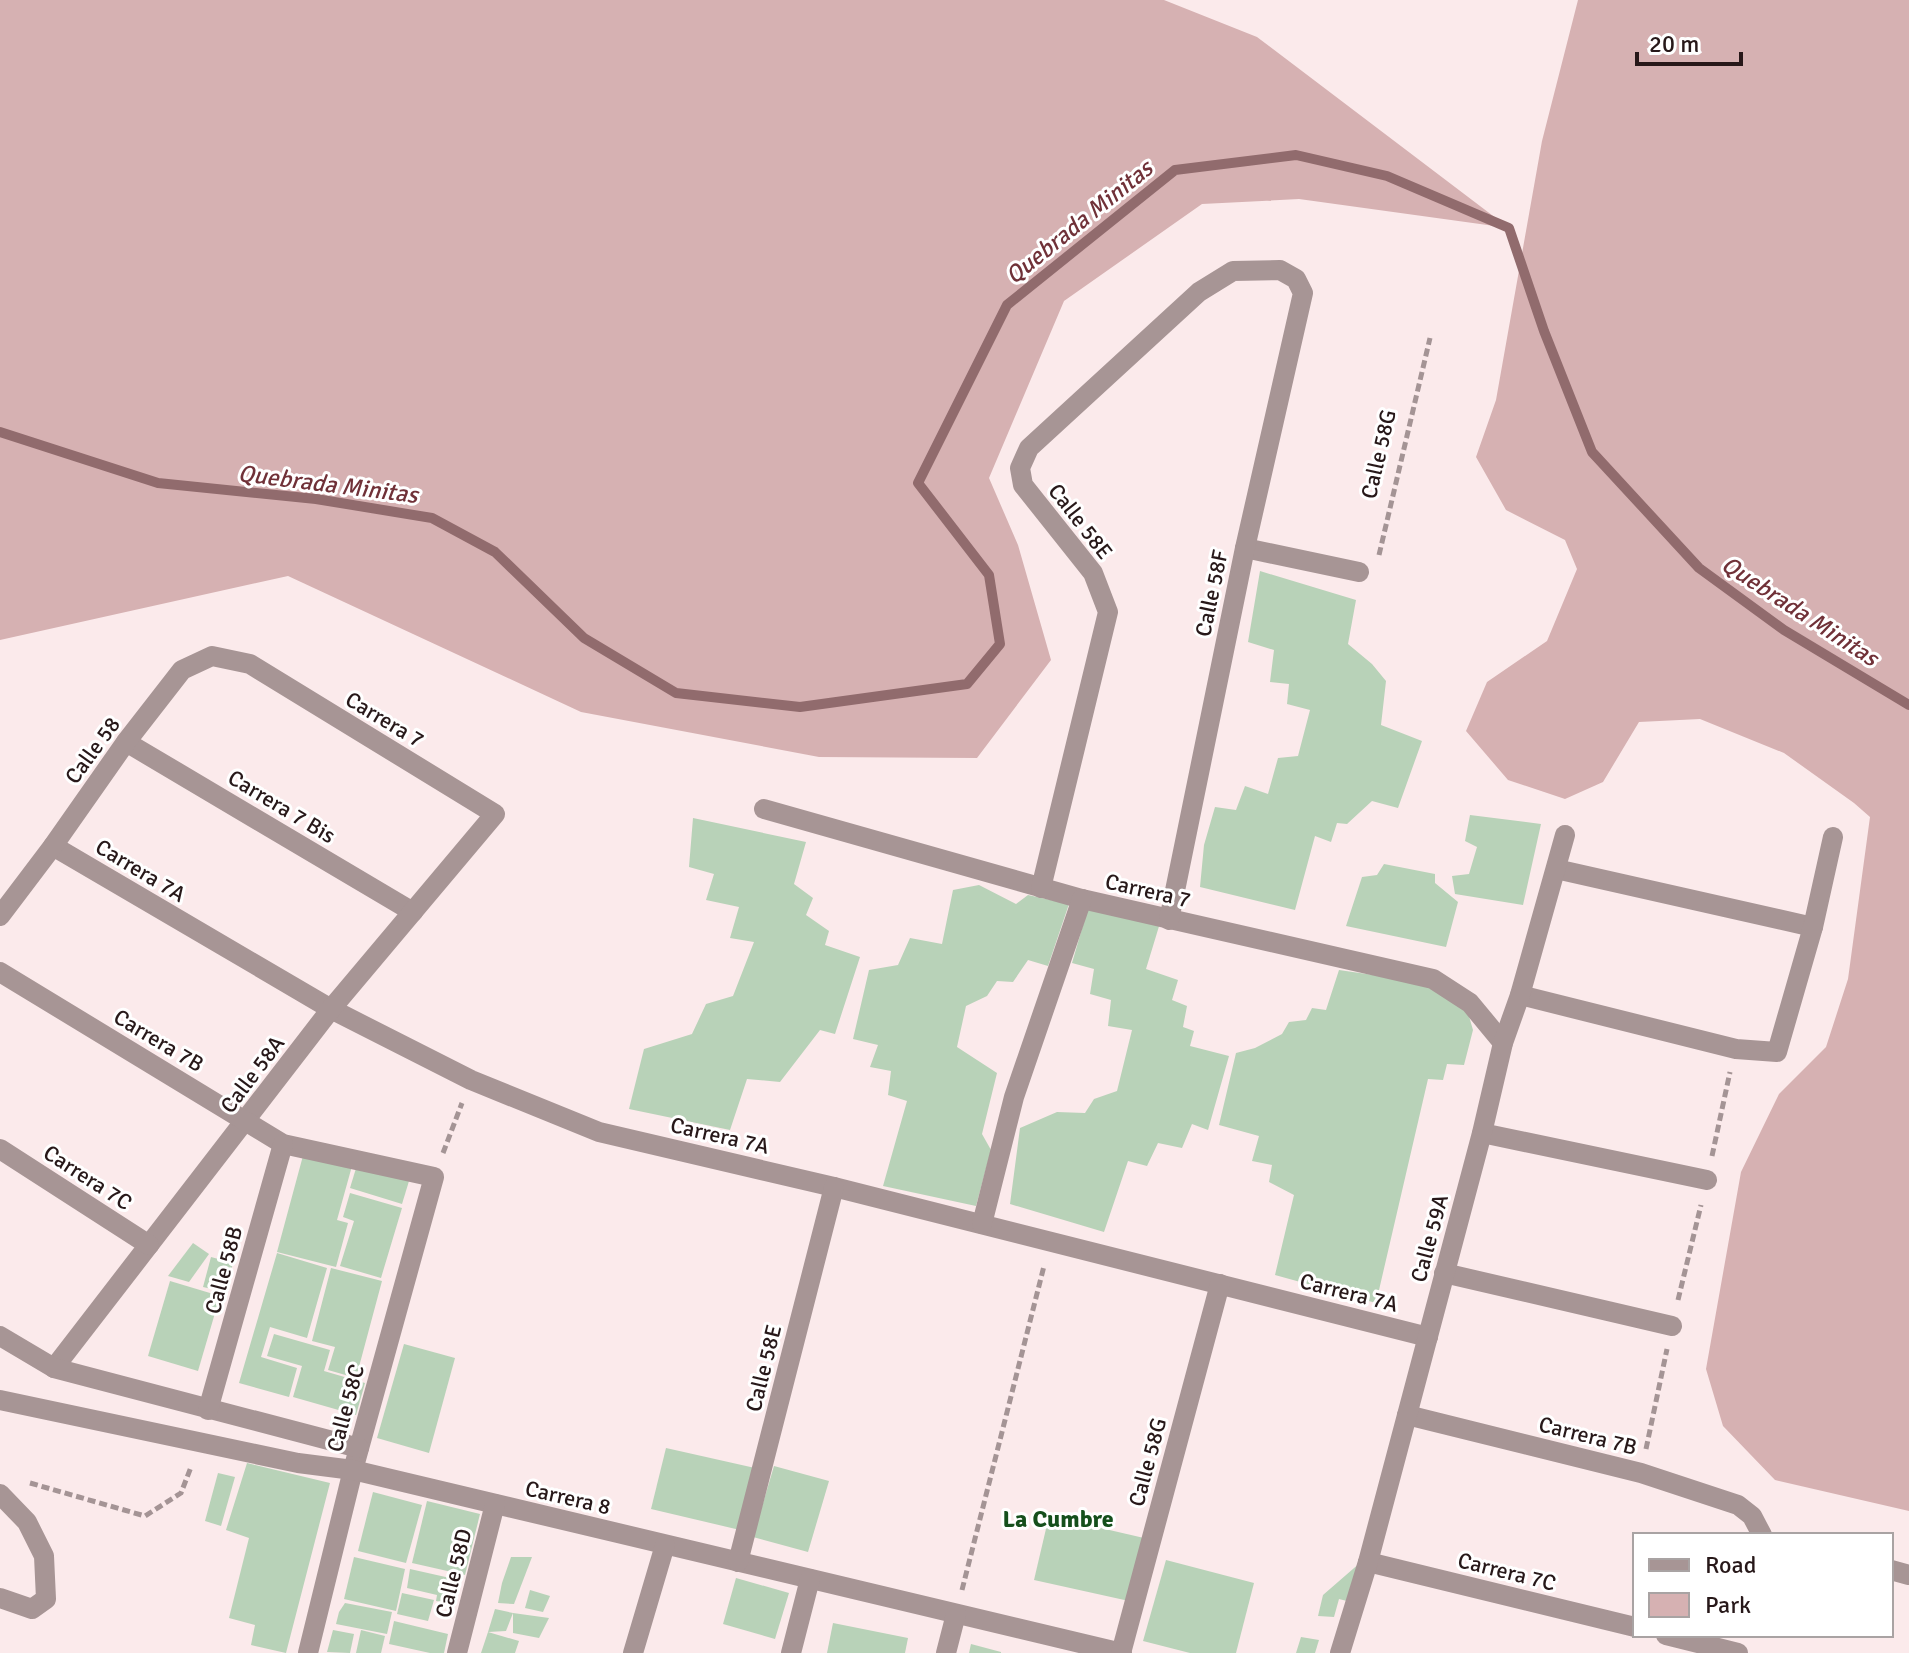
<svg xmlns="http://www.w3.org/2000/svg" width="1909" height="1653" viewBox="0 0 1909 1653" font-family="Signika,sans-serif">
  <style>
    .green { fill: #d6b1b2 }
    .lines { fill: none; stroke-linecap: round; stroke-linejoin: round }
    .stream { stroke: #916b6d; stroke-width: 10 }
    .building { fill: #b8d2b8 }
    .path { stroke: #a49495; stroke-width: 5; stroke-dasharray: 8 4; stroke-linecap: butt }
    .minor { stroke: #a79595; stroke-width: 20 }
    .labels { text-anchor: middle; stroke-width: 6; stroke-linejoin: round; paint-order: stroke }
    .street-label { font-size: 22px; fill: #271819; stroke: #fff }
    .water-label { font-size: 24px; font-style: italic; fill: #703138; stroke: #fff }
    .neighbourhood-label { font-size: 24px; font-weight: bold; fill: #154f1c; stroke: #fff }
  </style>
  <rect width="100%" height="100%" fill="#fbeaeb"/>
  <g class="green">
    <path d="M 0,0 L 1164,0 L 1257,37 L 1509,228 L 1299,199 L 1202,204 L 1064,301 L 989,478 L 1018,545 L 1051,660 L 977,758 L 819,757 L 581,712 L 288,576 L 0,640 Z"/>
    <path d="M 1578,0 L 1909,0 L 1909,1511 L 1775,1480 L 1723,1426 L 1706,1369 L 1741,1172 L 1779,1094 L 1826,1047 L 1848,979 L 1870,817 L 1854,803 L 1784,753 L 1700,719 L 1639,722 L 1603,782 L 1565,799 L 1508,780 L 1466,731 L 1487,682 L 1547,641 L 1577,569 L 1565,540 L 1506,510 L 1476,457 L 1496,400 L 1542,141 Z"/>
  </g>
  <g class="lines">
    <path class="stream" d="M 0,432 L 158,483 L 316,499 L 432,518 L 495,552 L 584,638 L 676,693 L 800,707 L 967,684 L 1000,644 L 989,575 L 918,483 L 1007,305 L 1175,170 L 1296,155 L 1387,176 L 1509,228 L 1544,331 L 1592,452 L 1699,568 L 1784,630 L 1909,705"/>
  </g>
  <g class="building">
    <path d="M 1260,571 L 1356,600 L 1348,644 L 1372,664 L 1386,681 L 1381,725 L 1422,741 L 1398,808 L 1372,801 L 1347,824 L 1337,823 L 1331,842 L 1315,836 L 1295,910 L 1200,887 L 1204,845 L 1215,807 L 1236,810 L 1245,786 L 1268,794 L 1278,758 L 1298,756 L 1310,710 L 1287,704 L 1289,684 L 1270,682 L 1274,650 L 1248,642 Z"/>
    <path d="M 1470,815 L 1541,824 L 1523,905 L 1455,894 L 1452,876 L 1469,874 L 1477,847 L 1465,841 Z"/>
    <path d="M 693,818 L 806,842 L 794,884 L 813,898 L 806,915 L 829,931 L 825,945 L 860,957 L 835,1034 L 820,1030 L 780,1082 L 747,1079 L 730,1130 L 629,1109 L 644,1049 L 692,1034 L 706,1004 L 733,996 L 754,942 L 730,938 L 739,907 L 706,900 L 714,874 L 689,867 Z"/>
    <path d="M 1384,864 L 1435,874 L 1435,883 L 1458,902 L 1446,947 L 1346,926 L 1362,877 L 1377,875 Z"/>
    <path d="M 979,885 L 1016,904 L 1028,895 L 1069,904 L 1048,966 L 1028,960 L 1013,982 L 997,981 L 987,996 L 966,1006 L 957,1047 L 997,1073 L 982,1134 L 991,1150 L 976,1206 L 883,1186 L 907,1101 L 888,1095 L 891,1071 L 870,1067 L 878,1045 L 853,1039 L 869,970 L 898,965 L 910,938 L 942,944 L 953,890 Z"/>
    <path d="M 1088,908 L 1160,923 L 1146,969 L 1178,980 L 1172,1000 L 1187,1006 L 1183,1027 L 1194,1031 L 1190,1046 L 1229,1056 L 1208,1130 L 1192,1124 L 1182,1148 L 1158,1143 L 1147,1166 L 1128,1161 L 1104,1232 L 1010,1204 L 1020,1128 L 1057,1112 L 1085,1113 L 1094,1099 L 1117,1091 L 1132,1030 L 1108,1026 L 1111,1000 L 1090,994 L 1094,969 L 1072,963 Z"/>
    <path d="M 1339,970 L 1408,980 L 1433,988 L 1466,1006 L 1473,1030 L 1464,1065 L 1447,1064 L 1443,1080 L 1428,1079 L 1376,1303 L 1275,1275 L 1294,1195 L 1269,1182 L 1272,1165 L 1252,1161 L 1259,1136 L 1219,1125 L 1236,1053 L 1255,1048 L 1282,1034 L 1289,1022 L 1306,1020 L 1312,1008 L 1326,1010 Z"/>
    <path d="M 304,1152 L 352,1166 L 337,1220 L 348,1223 L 336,1267 L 277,1252 Z"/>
    <path d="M 357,1165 L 409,1181 L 402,1204 L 350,1188 Z"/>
    <path d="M 350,1193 L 402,1208 L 381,1278 L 340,1266 L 354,1221 L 343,1217 Z"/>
    <path d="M 193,1243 L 209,1254 L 189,1282 L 168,1276 Z"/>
    <path d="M 277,1253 L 327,1268 L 307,1338 L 270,1327 L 261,1357 L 297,1368 L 289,1397 L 239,1383 Z"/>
    <path d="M 211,1257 L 233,1263 L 225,1292 L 203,1287 Z"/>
    <path d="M 331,1268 L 382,1281 L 356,1378 L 328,1370 L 335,1347 L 312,1341 Z"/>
    <path d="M 170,1281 L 220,1296 L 198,1371 L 148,1356 Z"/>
    <path d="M 274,1334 L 330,1350 L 324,1371 L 365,1383 L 356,1415 L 293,1397 L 302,1366 L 267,1356 Z"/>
    <path d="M 404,1344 L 455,1358 L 429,1453 L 377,1438 Z"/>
    <path d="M 666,1448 L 755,1468 L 740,1530 L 651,1509 Z"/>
    <path d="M 247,1463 L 330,1483 L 286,1653 L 251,1645 L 255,1625 L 229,1618 L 249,1538 L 226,1530 Z"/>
    <path d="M 774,1466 L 829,1481 L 808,1552 L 753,1537 Z"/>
    <path d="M 218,1473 L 235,1477 L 221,1526 L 205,1521 Z"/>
    <path d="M 373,1492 L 422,1505 L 406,1563 L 358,1551 Z"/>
    <path d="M 427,1501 L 480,1514 L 465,1575 L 412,1563 Z"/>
    <path d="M 1049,1516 L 1144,1538 L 1129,1601 L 1034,1580 Z"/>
    <path d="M 354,1557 L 405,1569 L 396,1611 L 344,1599 Z"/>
    <path d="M 511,1557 L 532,1557 L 514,1604 L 498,1603 L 502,1583 Z"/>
    <path d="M 1166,1560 L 1254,1583 L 1236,1653 L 1190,1653 L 1143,1641 Z"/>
    <path d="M 1361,1562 L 1351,1602 L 1339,1599 L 1334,1617 L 1318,1616 L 1323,1595 Z"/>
    <path d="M 410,1569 L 459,1580 L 454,1604 L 436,1601 L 437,1595 L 407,1588 Z"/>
    <path d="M 736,1578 L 789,1593 L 775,1639 L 723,1624 Z"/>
    <path d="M 530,1590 L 550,1596 L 543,1612 L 525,1608 Z"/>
    <path d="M 402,1593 L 434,1600 L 428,1621 L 397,1614 Z"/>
    <path d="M 345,1603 L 392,1612 L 387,1634 L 336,1624 L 339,1612 Z"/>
    <path d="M 495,1609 L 513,1613 L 506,1631 L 488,1632 Z"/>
    <path d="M 513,1613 L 549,1618 L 539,1638 L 513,1633 Z"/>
    <path d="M 394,1621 L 448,1634 L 444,1653 L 430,1653 L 389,1644 Z"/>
    <path d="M 833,1623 L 908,1638 L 905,1653 L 827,1653 Z"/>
    <path d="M 333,1630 L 354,1634 L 350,1653 L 327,1652 Z"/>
    <path d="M 361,1630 L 385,1636 L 381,1653 L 356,1653 Z"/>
    <path d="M 488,1632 L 519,1641 L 515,1653 L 481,1653 Z"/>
    <path d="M 1301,1637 L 1319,1640 L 1315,1653 L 1296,1653 Z"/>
    <path d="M 971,1644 L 1001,1652 L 1001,1653 L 969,1653 Z"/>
  </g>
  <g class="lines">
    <g class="path">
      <path d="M 1379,555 L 1430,338"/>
      <path d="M 443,1153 L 462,1103"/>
      <path d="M 1712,1156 L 1730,1072"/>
      <path d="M 1678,1300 L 1701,1205"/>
      <path d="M 1646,1449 L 1667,1349"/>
      <path d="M 30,1483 L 145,1516 L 181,1493 L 191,1467"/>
      <path d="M 962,1590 L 1044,1266"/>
    </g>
    <g class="minor">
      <path d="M 1245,548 L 1359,572"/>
      <path d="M 126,742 L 413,912"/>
      <path d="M 764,809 L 1082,899 L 1433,979 L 1470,1003 L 1503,1043"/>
      <path d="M 53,846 L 331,1009 L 471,1080 L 599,1132 L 834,1187 L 1428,1337"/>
      <path d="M 1556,869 L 1813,927"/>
      <path d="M 1041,888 L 1108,612 L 1093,573 L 1023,485 L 1020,468 L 1029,448 L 1199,292 L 1233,271 L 1280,270 L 1296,279 L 1303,293 L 1245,548 L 1169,920"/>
      <path d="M 0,916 L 53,846 L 126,742 L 182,670 L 212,656 L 250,664 L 495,814 L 331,1009 L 54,1368"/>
      <path d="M 0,972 L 283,1144 L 434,1177 L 353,1470 L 308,1653"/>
      <path d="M 1520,995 L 1736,1049 L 1777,1052 L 1813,927 L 1833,837"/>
      <path d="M 1482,1133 L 1707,1180"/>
      <path d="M 0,1149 L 149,1245"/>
      <path d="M 982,1224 L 1014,1097 L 1082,899"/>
      <path d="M 1444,1273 L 1672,1326"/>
      <path d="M 0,1336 L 54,1368 L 359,1448"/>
      <path d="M 0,1400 L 298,1463 L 353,1470 L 1122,1653"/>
      <path d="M 208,1410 L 283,1144"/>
      <path d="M 1407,1415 L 1641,1473 L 1738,1505 L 1752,1516 L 1762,1535"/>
      <path d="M 0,1494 L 27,1522 L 44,1556 L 46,1599 L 32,1609 L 0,1598"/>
      <path d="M 738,1562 L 834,1187"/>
      <path d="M 1368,1562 L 1635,1627"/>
      <path d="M 1891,1570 L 1909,1575"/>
      <path d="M 1666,1635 L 1738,1653"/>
      <path d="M 457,1653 L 495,1504"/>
      <path d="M 633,1653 L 665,1545"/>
      <path d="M 791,1653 L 810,1579"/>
      <path d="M 946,1653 L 956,1614"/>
      <path d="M 1121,1653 L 1220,1284"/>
      <path d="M 1340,1653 L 1368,1562 L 1482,1133 L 1503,1043 L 1520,995 L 1565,835"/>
    </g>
  </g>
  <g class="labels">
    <g class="street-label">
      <text transform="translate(1378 454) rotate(-77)" y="8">Calle 58G</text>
      <text transform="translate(1081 521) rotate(52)" y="8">Calle 58E</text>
      <text transform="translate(1211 593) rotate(-78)" y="8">Calle 58F</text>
      <text transform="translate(385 719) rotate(31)" y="8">Carrera 7</text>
      <text transform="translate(92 750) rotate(-54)" y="8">Calle 58</text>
      <text transform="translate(282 806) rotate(31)" y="8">Carrera 7 Bis</text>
      <text transform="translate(141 870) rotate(31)" y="8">Carrera 7A</text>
      <text transform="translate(1148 890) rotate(13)" y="8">Carrera 7</text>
      <text transform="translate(159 1040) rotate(31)" y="8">Carrera 7B</text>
      <text transform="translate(252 1074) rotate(-53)" y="8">Calle 58A</text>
      <text transform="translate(720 1135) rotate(13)" y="8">Carrera 7A</text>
      <text transform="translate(88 1177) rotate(33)" y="8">Carrera 7C</text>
      <text transform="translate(1429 1238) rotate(-75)" y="8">Calle 59A</text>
      <text transform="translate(223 1270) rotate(-75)" y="8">Calle 58B</text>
      <text transform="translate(1349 1292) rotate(14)" y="8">Carrera 7A</text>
      <text transform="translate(763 1368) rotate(-76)" y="8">Calle 58E</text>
      <text transform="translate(345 1408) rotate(-75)" y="8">Calle 58C</text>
      <text transform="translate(1588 1435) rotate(14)" y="8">Carrera 7B</text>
      <text transform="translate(1147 1462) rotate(-75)" y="8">Calle 58G</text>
      <text transform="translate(568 1497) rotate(13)" y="8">Carrera 8</text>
      <text transform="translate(1507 1571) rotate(14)" y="8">Carrera 7C</text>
      <text transform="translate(453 1573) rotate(-76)" y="8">Calle 58D</text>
    </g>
    <g class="water-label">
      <text transform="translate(1079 222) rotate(-39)" y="8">Quebrada Minitas</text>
      <text transform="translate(328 484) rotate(7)" y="8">Quebrada Minitas</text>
      <text transform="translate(1800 611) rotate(33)" y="8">Quebrada Minitas</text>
    </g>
    <g class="neighbourhood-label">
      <text x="1058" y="1527">La Cumbre</text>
    </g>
  </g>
  <rect x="1633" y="1533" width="260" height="104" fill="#ffffff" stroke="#a9a3a3" stroke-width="2"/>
  <rect x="1649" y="1559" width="40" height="12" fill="#a79595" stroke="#a9a3a3" stroke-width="2"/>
  <text x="1705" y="1573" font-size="24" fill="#271819">Road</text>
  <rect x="1649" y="1593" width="40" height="24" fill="#d6b1b2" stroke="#a9a3a3" stroke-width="2"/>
  <text x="1705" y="1613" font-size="24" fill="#271819">Park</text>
  <path d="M1637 52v12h104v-12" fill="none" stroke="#271819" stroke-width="4"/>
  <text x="1649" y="52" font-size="24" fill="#271819" stroke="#ffffff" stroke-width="6" paint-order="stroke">20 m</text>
</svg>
